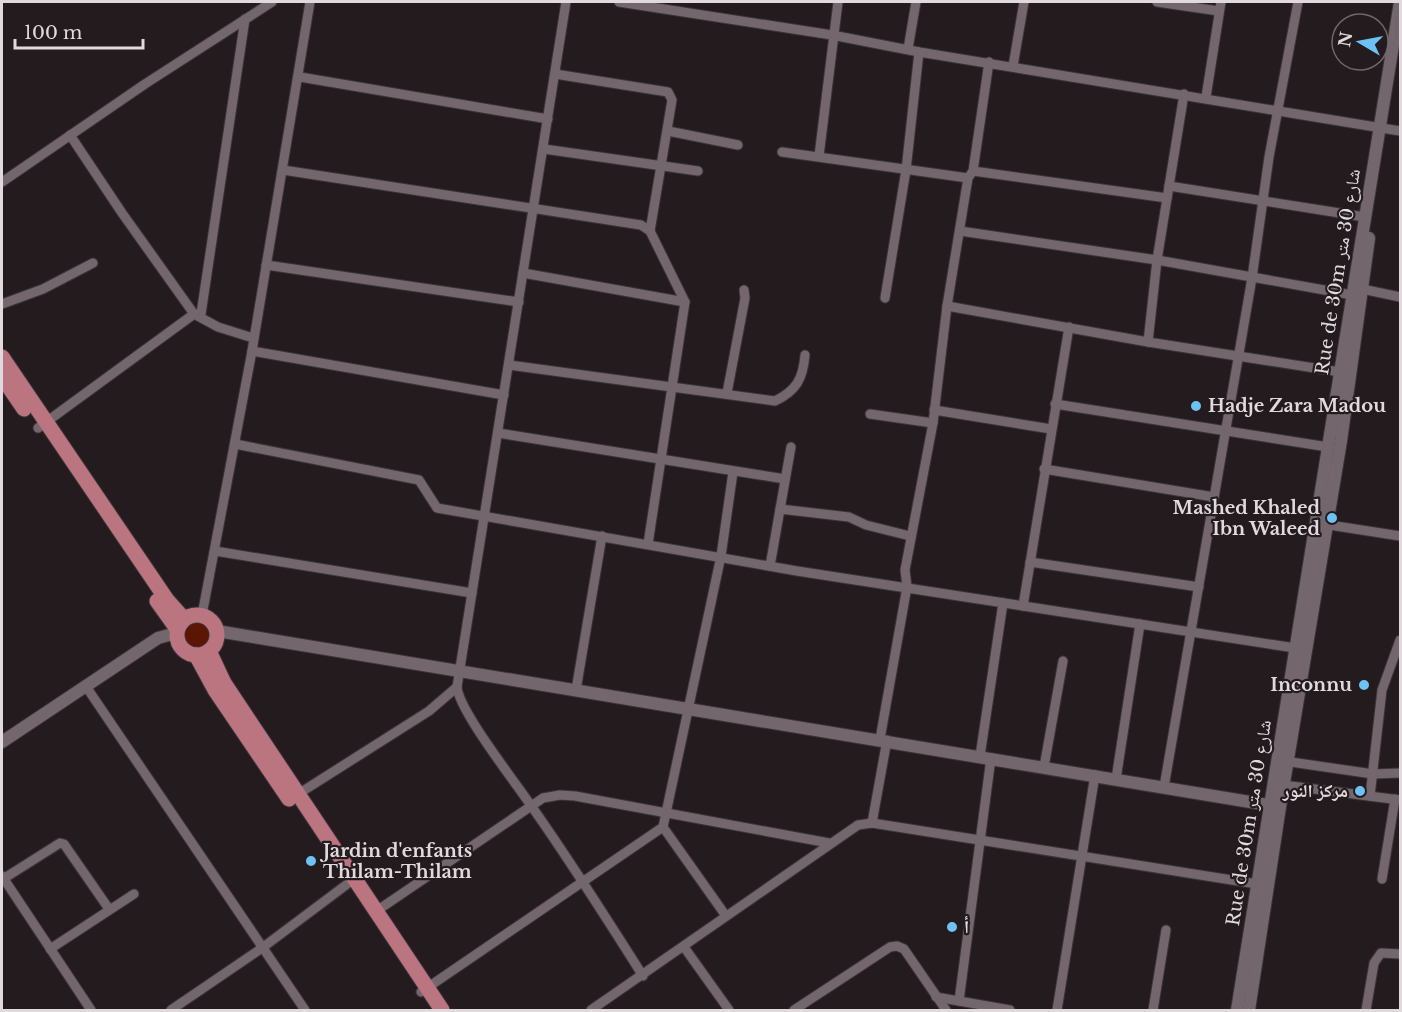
<svg xmlns="http://www.w3.org/2000/svg" width="1402" height="1012" viewBox="0 0 1402 1012" font-family="'Libre Baskerville','Noto Naskh Arabic',serif">
  <style>
    .green { fill: #5c1404 }
    .lines { fill: none; stroke-linecap: round; stroke-linejoin: round }
    .minor-casing { stroke: #3c3538; stroke-width: 11 }
    .tertiary-casing { stroke: #3c3538; stroke-width: 14 }
    .primary-casing { stroke: #3c3538; stroke-width: 17 }
    .minor { stroke: #73676d; stroke-width: 9 }
    .tertiary { stroke: #73676d; stroke-width: 12 }
    .primary { stroke: #ba7581; stroke-width: 15 }
    .poi-dot { fill: #6dc2f3; stroke: #241b1f; stroke-width: 2 }
    .labels { text-anchor: middle; stroke-width: 4.5; stroke-linejoin: round; paint-order: stroke }
    .street-label { font-size: 18px; fill: #e1dadd; stroke: #241b1f }
    .poi-label { font-size: 18px; font-weight: bold; fill: #e1dadd; stroke: #241b1f; text-anchor: start }
  </style>
  <rect width="100%" height="100%" fill="#241b1f"/>
  <circle class="green" cx="198" cy="635" r="14"/>
  <g class="lines">
    <defs>
      <g id="minor">
        <path d="M 566,2 L 457,687 C 459,711 516,783 532,807 C 571,862 607,919 643,976"/>
        <path d="M 619,2 L 832,35 L 919,52 L 1400,131"/>
        <path d="M 1157,2 L 1219,11"/>
        <path d="M 908,49 L 916,2"/>
        <path d="M 1013,66 L 1024,2"/>
        <path d="M 555,74 L 668,92 L 672,100 L 650,231"/>
        <path d="M 300,77 L 548,119"/>
        <path d="M 1206,97 L 1221,2"/>
        <path d="M 668,131 L 738,145"/>
        <path d="M 70,135 L 122,213 L 194,314 L 218,327 L 253,338"/>
        <path d="M 544,149 L 698,171"/>
        <path d="M 782,152 L 968,178"/>
        <path d="M 819,156 L 838,2"/>
        <path d="M 283,170 L 641,225 L 650,231 L 685,302 L 648,544"/>
        <path d="M 973,171 L 1167,198"/>
        <path d="M 2,182 L 145,84 L 272,2"/>
        <path d="M 1169,186 L 1365,217"/>
        <path d="M 960,231 L 1157,260 L 1352,295"/>
        <path d="M 266,265 L 519,302"/>
        <path d="M 523,273 L 685,302"/>
        <path d="M 1362,289 L 1400,297"/>
        <path d="M 885,298 L 906,170 L 919,52"/>
        <path d="M 2,304 L 43,289 L 93,263"/>
        <path d="M 947,306 L 1148,342 L 1340,372"/>
        <path d="M 1148,342 L 1157,260 L 1184,94"/>
        <path d="M 252,351 L 504,395"/>
        <path d="M 509,365 L 775,401 C 796,391 803,379 805,355"/>
        <path d="M 727,393 L 745,298 L 744,290"/>
        <path d="M 1055,404 L 1328,447"/>
        <path d="M 934,410 L 1051,429"/>
        <path d="M 870,414 L 933,423"/>
        <path d="M 38,428 L 194,314 L 201,314 L 245,19"/>
        <path d="M 498,433 L 785,479"/>
        <path d="M 235,444 L 419,480 L 437,508 L 797,571 L 1295,648"/>
        <path d="M 1044,469 L 1214,497"/>
        <path d="M 780,509 L 849,517 L 866,525 L 910,536"/>
        <path d="M 1323,524 L 1400,536"/>
        <path d="M 215,551 L 472,593"/>
        <path d="M 1030,562 L 1199,587"/>
        <path d="M 770,566 L 791,447"/>
        <path d="M 1023,606 L 1069,327"/>
        <path d="M 202,615 L 252,351 L 310,2"/>
        <path d="M 85,685 L 305,1010"/>
        <path d="M 576,690 L 602,536"/>
        <path d="M 880,739 L 907,587 L 905,570 L 933,423 L 947,306 L 968,178 L 973,171 L 989,62"/>
        <path d="M 980,756 L 1003,603"/>
        <path d="M 1284,761 L 1373,774 L 1400,773"/>
        <path d="M 1044,767 L 1063,661"/>
        <path d="M 1116,779 L 1140,624"/>
        <path d="M 1283,785 L 1400,800"/>
        <path d="M 1164,787 L 1252,278 L 1269,157 L 1298,2"/>
        <path d="M 295,796 L 429,711 L 457,687"/>
        <path d="M 1370,796 L 1382,690 L 1400,640"/>
        <path d="M 872,823 L 887,740"/>
        <path d="M 663,827 L 726,916"/>
        <path d="M 2,876 L 91,1010"/>
        <path d="M 3,879 L 60,843 L 64,844 L 109,909"/>
        <path d="M 1382,879 L 1395,799"/>
        <path d="M 375,912 L 543,798 L 560,795 L 575,796 L 829,843"/>
        <path d="M 684,947 L 729,1010"/>
        <path d="M 50,949 L 134,894"/>
        <path d="M 421,992 L 663,827 L 721,556 L 733,472"/>
        <path d="M 936,997 L 1010,1010"/>
        <path d="M 959,1001 L 991,758"/>
        <path d="M 171,1010 L 262,948 L 354,879"/>
        <path d="M 591,1010 L 858,825 L 872,823 L 1257,884"/>
        <path d="M 794,1010 L 890,947 L 897,946 L 904,949 L 946,1010"/>
        <path d="M 1057,1010 L 1095,775"/>
        <path d="M 1153,1010 L 1166,930"/>
        <path d="M 1366,1010 L 1374,963 L 1381,953 L 1400,954"/>
      </g>
      <g id="tertiary">
        <path d="M 217,631 L 1280,807"/>
        <path d="M 2,742 L 158,638 L 176,633"/>
        <path d="M 1237,1010 L 1400,2"/>
        <path d="M 1249,1010 L 1280,807 L 1341,441 L 1369,238"/>
      </g>
      <g id="primary">
        <path d="M 2,357 L 167,600 L 184,619"/>
        <path d="M 2,377 L 24,409"/>
        <path d="M 157,601 L 177,629"/>
        <circle cx="197" cy="635" r="20"/>
        <path d="M 209,651 L 224,683 L 442,1010"/>
        <path d="M 196,655 L 215,690 L 289,799"/>
      </g>
    </defs>
    <use href="#minor" class="minor-casing"/>
    <use href="#tertiary" class="tertiary-casing"/>
    <use href="#primary" class="primary-casing"/>
    <use href="#minor" class="minor"/>
    <use href="#tertiary" class="tertiary"/>
    <use href="#primary" class="primary"/>
  </g>
  <g class="poi-dot">
    <circle cx="1196" cy="406" r="6"/>
    <circle cx="1332" cy="518" r="6"/>
    <circle cx="1364" cy="685" r="6"/>
    <circle cx="1360" cy="791" r="6"/>
    <circle cx="311" cy="861" r="6"/>
    <circle cx="952" cy="927" r="6"/>
  </g>
  <g class="labels">
    <g class="street-label">
      <text transform="translate(1338 272) rotate(-81)" y="6">Rue de 30m شارع 30 متر</text>
      <text transform="translate(1249 823) rotate(-81)" y="6">Rue de 30m شارع 30 متر</text>
    </g>
    <g class="poi-label">
      <text x="1208" y="412">Hadje Zara Madou</text>
      <text x="1320" y="514" text-anchor="end">Mashed Khaled<tspan x="1320" dy="21">Ibn Waleed</tspan></text>
      <text x="1352" y="691" text-anchor="end">Inconnu</text>
      <text x="1348" y="797" text-anchor="end">مركز النور</text>
      <text x="323" y="857">Jardin d'enfants<tspan x="323" dy="21">Thilam-Thilam</tspan></text>
      <text x="964" y="933">أ</text>
    </g>
  </g>
  <rect width="1402" height="1012" fill="none" stroke="#e1dadd" stroke-width="6"/>
  <g transform="translate(1360 42) rotate(280)"><circle r="28" fill="#241b1f" stroke="#70676b" stroke-width="1.5"/>
  <path d="M0-4.5L10 22L0 15L-10 22Z" fill="#6dc2f3"/>
  <text y="-9" font-size="16" font-weight="bold" text-anchor="middle" fill="#e1dadd">N</text>
  </g>
  <path d="M15 39v9h128v-9" fill="none" stroke="#e1dadd" stroke-width="3"/>
  <text x="24" y="39" font-size="18" fill="#e1dadd" stroke="#241b1f" stroke-width="4.5" paint-order="stroke">100 m</text>
</svg>
